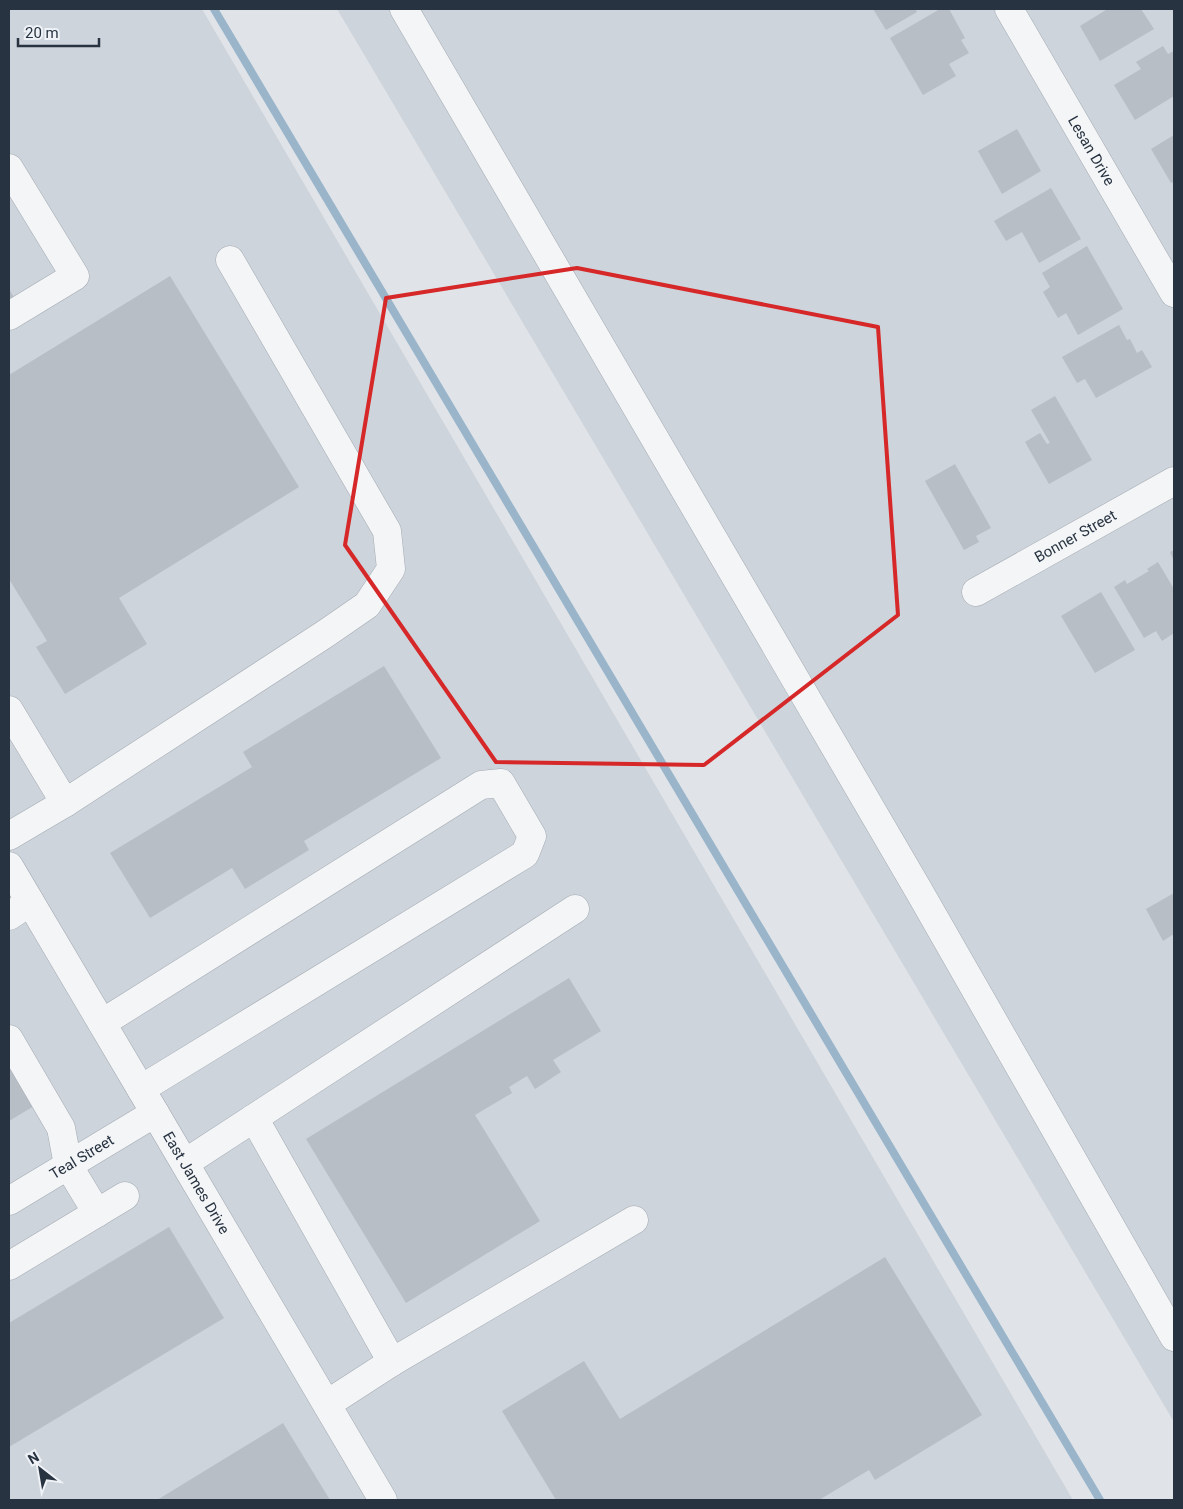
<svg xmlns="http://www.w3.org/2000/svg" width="1183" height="1509" viewBox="0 0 1183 1509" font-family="Roboto,sans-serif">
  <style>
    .built { fill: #ced4db }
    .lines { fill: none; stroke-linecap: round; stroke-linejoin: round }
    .stream { stroke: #9ab5ca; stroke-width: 8 }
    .building { fill: #b7bec6 }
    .minor-casing { stroke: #a5abb3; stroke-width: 29 }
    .minor { stroke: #f3f5f7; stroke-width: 28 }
    .marked { fill: none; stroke: #d62828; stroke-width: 4; stroke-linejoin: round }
    .labels { text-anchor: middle; stroke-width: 4; stroke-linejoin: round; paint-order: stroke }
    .street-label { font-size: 15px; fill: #283341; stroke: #eff3f7 }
  </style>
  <rect width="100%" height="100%" fill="#e0e4e9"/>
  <g class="built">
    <path d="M 9,9 L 202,9 L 1073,1500 L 9,1500 Z"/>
    <path d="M 337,9 L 1174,9 L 1174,1422 Z"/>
  </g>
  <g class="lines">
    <path class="stream" d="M 214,9 L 1100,1500"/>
  </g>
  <g class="building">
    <path d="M 873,9 L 915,9 L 917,12 L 886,30 Z"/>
    <path d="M 940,9 L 949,9 L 965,38 L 961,40 L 969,53 L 949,64 L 956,76 L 923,95 L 890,38 Z"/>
    <path d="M 1105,9 L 1141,9 L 1154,29 L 1100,61 L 1080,26 L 1106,10 Z"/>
    <path d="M 1163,46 L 1168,54 L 1174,51 L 1174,61 L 1173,62 L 1174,65 L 1174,96 L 1135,120 L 1114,85 L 1141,69 L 1136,62 Z"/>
    <path d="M 1017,129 L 1041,171 L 1002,194 L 978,151 Z"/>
    <path d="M 1174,135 L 1174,182 L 1171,183 L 1151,149 Z"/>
    <path d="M 1051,188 L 1081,239 L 1039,263 L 1022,232 L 1006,241 L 994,221 Z"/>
    <path d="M 1087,246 L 1123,309 L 1078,335 L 1066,313 L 1058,318 L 1043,292 L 1050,287 L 1042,273 Z"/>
    <path d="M 170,276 L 299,487 L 119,598 L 147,644 L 65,694 L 36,647 L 47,641 L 9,579 L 9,375 Z"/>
    <path d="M 9,289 L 16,301 L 9,305 Z"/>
    <path d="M 1119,325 L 1127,340 L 1130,339 L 1137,353 L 1142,350 L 1152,367 L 1096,398 L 1085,379 L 1077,383 L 1062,357 Z"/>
    <path d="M 1055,396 L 1092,460 L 1049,484 L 1025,442 L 1040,433 L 1047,444 L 1050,443 L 1031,410 Z"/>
    <path d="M 955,464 L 991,528 L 976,536 L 979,542 L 964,550 L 925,481 Z"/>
    <path d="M 1174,550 L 1174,561 L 1170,552 Z"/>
    <path d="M 1158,562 L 1174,589 L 1174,633 L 1162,641 L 1156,631 L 1144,638 L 1114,587 L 1125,580 L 1127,584 L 1149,571 L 1147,569 Z"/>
    <path d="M 1101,592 L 1135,650 L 1095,673 L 1061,616 Z"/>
    <path d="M 384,666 L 441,758 L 304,841 L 309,850 L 245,889 L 232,868 L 150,918 L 110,853 L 252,767 L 243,752 Z"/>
    <path d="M 1174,893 L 1174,934 L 1163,941 L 1146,909 Z"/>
    <path d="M 569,978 L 601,1031 L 553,1060 L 561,1072 L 535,1089 L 527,1076 L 509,1087 L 512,1093 L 475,1115 L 540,1221 L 406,1303 L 306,1139 Z"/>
    <path d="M 9,1063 L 34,1106 L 9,1121 Z"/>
    <path d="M 169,1227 L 224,1318 L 9,1447 L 9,1323 Z"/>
    <path d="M 885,1257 L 982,1415 L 875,1480 L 869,1470 L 819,1500 L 556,1500 L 502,1411 L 584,1361 L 620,1419 Z"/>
    <path d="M 283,1423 L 330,1500 L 157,1500 Z"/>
  </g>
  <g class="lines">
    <defs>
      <g id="minor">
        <path d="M 404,9 L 919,891 L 1174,1337"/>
        <path id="s1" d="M 1009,9 L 1174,293"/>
        <path d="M 9,168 L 75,276 L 9,316"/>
        <path id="s2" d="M 976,592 L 1174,481"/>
        <path d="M 9,710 L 65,803"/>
        <path d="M 9,836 L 65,803 L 325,634 L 367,605 L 391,569 L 387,531 L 230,260"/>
        <path id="s3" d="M 9,866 L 155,1113 L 383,1500"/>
        <path d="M 9,916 L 30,902"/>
        <path d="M 102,1023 L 481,785 L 501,783 L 532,836 L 525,854 L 141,1089"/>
        <path d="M 9,1039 L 61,1128 L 68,1165 L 97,1213"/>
        <path d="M 254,1118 L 392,1362"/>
        <path d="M 185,1163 L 575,909"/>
        <path id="s4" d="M 9,1201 L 155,1113"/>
        <path d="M 9,1266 L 125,1196"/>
        <path d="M 327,1404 L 392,1362 L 634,1220"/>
      </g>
    </defs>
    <use href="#minor" class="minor-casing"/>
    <use href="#minor" class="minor"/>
  </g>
  <path class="marked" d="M 577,268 L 878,327 L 898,615 L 704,765 L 496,762 L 345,545 L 386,298 Z"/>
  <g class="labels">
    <g class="street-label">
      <text dy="5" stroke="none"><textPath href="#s1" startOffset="164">Lesan Drive</textPath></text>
      <text dy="5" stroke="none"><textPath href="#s2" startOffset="114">Bonner Street</textPath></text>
      <text dy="5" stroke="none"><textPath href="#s4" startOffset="85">Teal Street</textPath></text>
      <text dy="5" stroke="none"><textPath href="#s3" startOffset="368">East James Drive</textPath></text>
    </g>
  </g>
  <rect width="1183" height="1509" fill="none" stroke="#283341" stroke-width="20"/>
  <g transform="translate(40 1469) rotate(329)" stroke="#eff3f7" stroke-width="4" paint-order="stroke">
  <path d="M0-4L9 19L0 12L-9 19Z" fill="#283341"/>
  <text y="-8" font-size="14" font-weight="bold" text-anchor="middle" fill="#283341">N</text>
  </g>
  <path d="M18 38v8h81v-8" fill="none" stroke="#283341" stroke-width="2.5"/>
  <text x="25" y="38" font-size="15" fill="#283341" stroke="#eff3f7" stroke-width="4" paint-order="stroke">20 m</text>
</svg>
